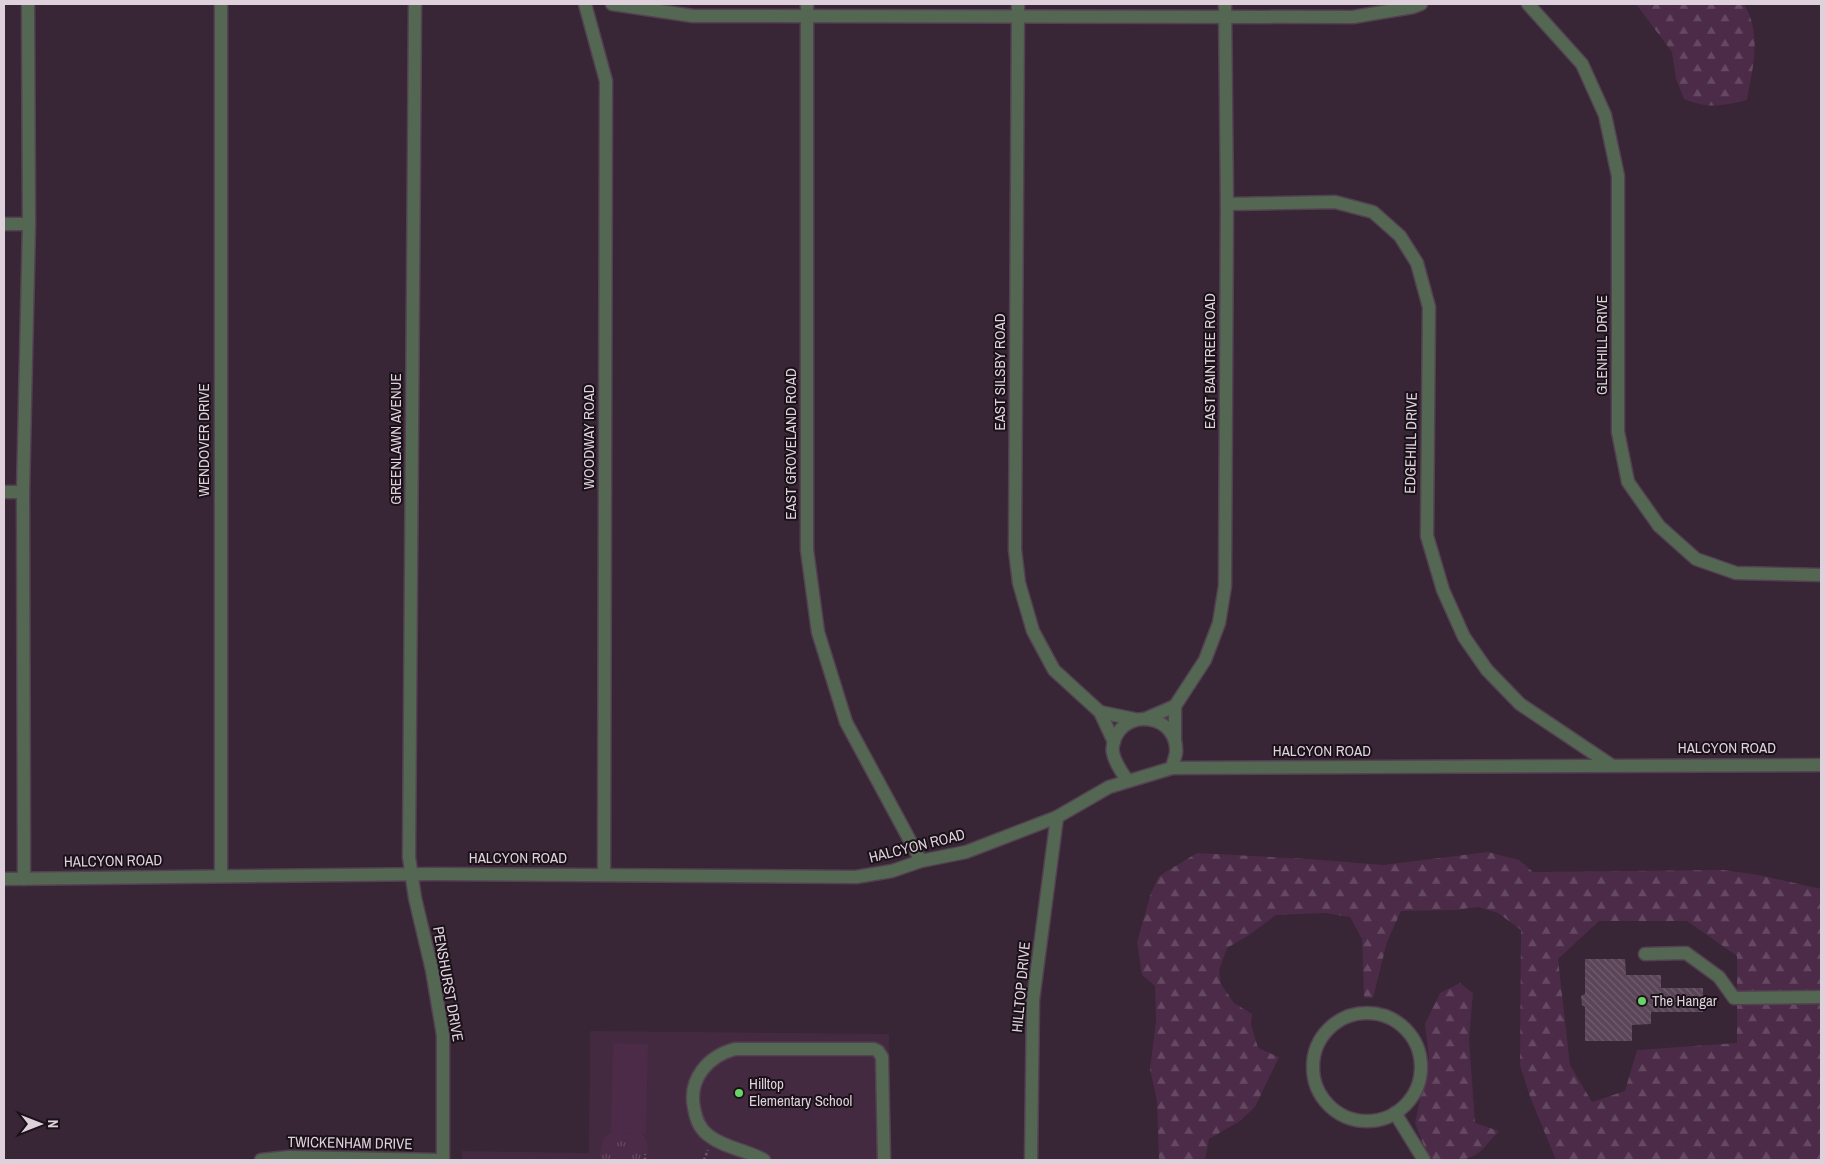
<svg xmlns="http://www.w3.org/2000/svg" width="1825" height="1164" viewBox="0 0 1825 1164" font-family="'Archivo Narrow',sans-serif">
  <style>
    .built { fill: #432a40 }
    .forest { fill: url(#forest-firs); fill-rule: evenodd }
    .park { fill: url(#park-tufts) }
    .pitch { fill: #4c2b48 }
    .building { fill: url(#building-back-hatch) }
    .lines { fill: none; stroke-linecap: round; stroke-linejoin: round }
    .minor-casing { stroke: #534151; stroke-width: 15 }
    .path { stroke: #6a5968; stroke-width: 2.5; stroke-dasharray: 2.5 2.5; stroke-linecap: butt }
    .minor { stroke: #546752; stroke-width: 12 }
    .poi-dot { fill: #68d465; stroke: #1a1119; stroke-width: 2 }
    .labels { text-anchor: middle; stroke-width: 4; stroke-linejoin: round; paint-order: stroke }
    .street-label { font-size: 15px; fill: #ded1dc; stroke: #1a1119 }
    .poi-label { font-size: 15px; fill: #ded1dc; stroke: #1a1119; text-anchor: start }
  </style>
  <defs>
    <pattern id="forest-firs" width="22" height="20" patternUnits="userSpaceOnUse" patternTransform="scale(1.25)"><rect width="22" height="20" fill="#4c2b48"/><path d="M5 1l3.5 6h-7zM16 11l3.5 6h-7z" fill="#654962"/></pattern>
    <pattern id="park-tufts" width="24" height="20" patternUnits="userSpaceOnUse" patternTransform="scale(1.25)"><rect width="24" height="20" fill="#4c2b48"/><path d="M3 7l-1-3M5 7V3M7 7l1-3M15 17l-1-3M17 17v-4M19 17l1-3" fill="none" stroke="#654962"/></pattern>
    <pattern id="building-back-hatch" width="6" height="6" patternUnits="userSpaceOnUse" patternTransform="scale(1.25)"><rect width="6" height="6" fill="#5a4457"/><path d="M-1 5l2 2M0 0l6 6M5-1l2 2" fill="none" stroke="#715e6f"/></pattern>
  </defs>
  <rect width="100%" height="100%" fill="#382536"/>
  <path class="built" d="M 590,1031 L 889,1034 L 888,1160 L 462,1160 L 462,1151 L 589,1153 Z"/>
  <g class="forest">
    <path d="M 1636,4 L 1744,4 C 1762,34 1753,67 1747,100 C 1721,106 1709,109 1684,99 L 1676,79 L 1672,52 Z"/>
    <path d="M 1488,852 L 1519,860 L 1533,872 L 1723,870 L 1759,875 L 1821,889 L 1821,1160 L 1556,1160 L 1530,1097 L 1520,1065 L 1521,930 L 1498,913 L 1478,907 L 1455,910 L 1401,911 L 1387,942 L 1373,998 L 1364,998 L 1362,939 L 1350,917 L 1324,913 L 1276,915 L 1249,935 L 1227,948 L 1219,970 L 1221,984 L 1234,1003 L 1252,1014 L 1251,1024 L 1258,1048 L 1279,1057 L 1255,1107 L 1240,1121 L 1209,1139 L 1205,1160 L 1159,1160 L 1157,1101 L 1150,1069 L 1156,1021 L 1155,986 L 1142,975 L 1137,942 L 1151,893 L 1159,876 L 1197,853 L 1309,859 L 1383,865 ZM 1599,921 L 1687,921 L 1737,956 L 1737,1043 L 1637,1050 L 1625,1091 L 1592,1102 L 1570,1065 L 1558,959 Z"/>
    <path d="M 1460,983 L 1473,993 L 1469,1039 L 1475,1123 L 1499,1131 C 1481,1150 1479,1160 1451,1160 C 1442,1160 1436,1161 1428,1157 L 1415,1123 L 1429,1058 L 1425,1024 L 1440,993 Z"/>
  </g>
  <path class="park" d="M 611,1133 L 642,1134 L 646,1140 L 648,1154 L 642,1154 L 642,1160 L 599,1160 L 603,1138 Z"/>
  <path class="pitch" d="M 613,1043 L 648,1044 L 646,1134 L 611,1133 Z"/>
  <path class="building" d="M 1585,959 L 1625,959 L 1626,975 L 1661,975 L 1661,988 L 1703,988 L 1703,1012 L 1651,1012 L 1651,1024 L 1632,1025 L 1632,1041 L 1585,1041 L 1585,1007 L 1582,1005 L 1581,996 L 1585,994 Z"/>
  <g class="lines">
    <defs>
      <g id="minor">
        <path d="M 221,4 L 221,876"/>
        <path d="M 415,4 L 409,857 L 415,898 L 432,970 L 443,1035 L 443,1160"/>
        <path d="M 585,4 L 606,81 L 604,874"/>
        <path d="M 612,4 L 693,16 L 1353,17 L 1413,7 L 1421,4"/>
        <path d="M 807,4 L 807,550 L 818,632 L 846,722 L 921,861"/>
        <path d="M 1018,4 L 1015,550 L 1019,583 L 1033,631 L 1054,670 L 1100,712 L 1114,742"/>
        <path d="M 1528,4 L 1582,64 L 1605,115 L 1618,176 L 1618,432 L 1628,482 L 1659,526 L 1696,559 L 1736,573 L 1821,575"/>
        <path d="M 1227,204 L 1335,202 L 1373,212 L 1400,236 L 1417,263 L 1429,307 L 1427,536 L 1443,590 L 1464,637 L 1487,670 L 1520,704 L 1611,765"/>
        <path d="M 4,224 L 29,224"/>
        <path d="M 4,492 L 23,492"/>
        <path d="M 1100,712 L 1134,719"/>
        <path d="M 1145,719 L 1175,706"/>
        <path d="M 1175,742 L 1175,706 L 1205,660 L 1219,623 L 1225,586 L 1227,204 L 1225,4"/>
        <path d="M 1128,781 C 1122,773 1115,763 1113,753 C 1112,749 1113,743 1115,738 C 1129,706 1179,717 1176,753 C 1175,758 1173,763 1172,768"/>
        <path d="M 4,879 L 435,874 L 856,877 L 892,871 L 921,861 L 966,852 L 1057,817 L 1109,787 L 1172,768 L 1821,765"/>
        <path d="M 24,879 L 23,492 L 29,224 L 28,4"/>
        <path d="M 1645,954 L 1686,953 L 1719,977 L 1734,998 L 1821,997"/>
        <circle cx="1367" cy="1067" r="54"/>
        <path d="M 1395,1113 L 1424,1160"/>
        <path d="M 261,1160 L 289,1157 L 438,1160"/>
        <path d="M 764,1160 C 747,1150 724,1148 708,1135 C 699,1128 696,1119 694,1108 C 688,1079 708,1056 735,1049 L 874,1049 L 878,1051 L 882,1057 L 884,1160"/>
        <path d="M 1031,1160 L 1033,1000 L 1057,817"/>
      </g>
    </defs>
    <use href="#minor" class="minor-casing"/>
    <g class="path">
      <path d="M 645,1160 L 645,1154"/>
      <path d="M 704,1160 L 708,1150"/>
    </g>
    <use href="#minor" class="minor"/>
  </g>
  <g class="poi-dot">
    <circle cx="1642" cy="1001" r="5"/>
    <circle cx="739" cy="1093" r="5"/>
  </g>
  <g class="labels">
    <g class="street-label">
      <text transform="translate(1602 345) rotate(-90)" y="5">GLENHILL DRIVE</text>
      <text transform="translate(1210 361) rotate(-90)" y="5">EAST BAINTREE ROAD</text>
      <text transform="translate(1000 372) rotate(-90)" y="5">EAST SILSBY ROAD</text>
      <text transform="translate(589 437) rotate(-90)" y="5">WOODWAY ROAD</text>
      <text transform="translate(396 439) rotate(-90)" y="5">GREENLAWN AVENUE</text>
      <text transform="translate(204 440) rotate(-90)" y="5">WENDOVER DRIVE</text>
      <text transform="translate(1411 443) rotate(-89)" y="5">EDGEHILL DRIVE</text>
      <text transform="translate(791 444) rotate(-90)" y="5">EAST GROVELAND ROAD</text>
      <text x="1727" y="753">HALCYON ROAD</text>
      <text x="1322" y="756">HALCYON ROAD</text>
      <text transform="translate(917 846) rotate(-14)" y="5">HALCYON ROAD</text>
      <text x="518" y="863">HALCYON ROAD</text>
      <text transform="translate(113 861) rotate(-1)" y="5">HALCYON ROAD</text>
      <text transform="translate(448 984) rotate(80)" y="5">PENSHURST DRIVE</text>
      <text transform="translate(1021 987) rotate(-85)" y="5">HILLTOP DRIVE</text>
      <text transform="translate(350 1143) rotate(1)" y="5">TWICKENHAM DRIVE</text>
    </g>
    <g class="poi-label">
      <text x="1652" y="1006">The Hangar</text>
      <text x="749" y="1089">Hilltop<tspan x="749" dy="17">Elementary School</tspan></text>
    </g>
  </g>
  <rect width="1825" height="1164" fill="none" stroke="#ded1dc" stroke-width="10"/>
  <g transform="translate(40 1124) rotate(90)" stroke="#1a1119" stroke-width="4" paint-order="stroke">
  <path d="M0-4L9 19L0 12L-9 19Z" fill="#ded1dc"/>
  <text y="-8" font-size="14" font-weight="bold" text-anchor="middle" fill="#ded1dc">N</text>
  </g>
</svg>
